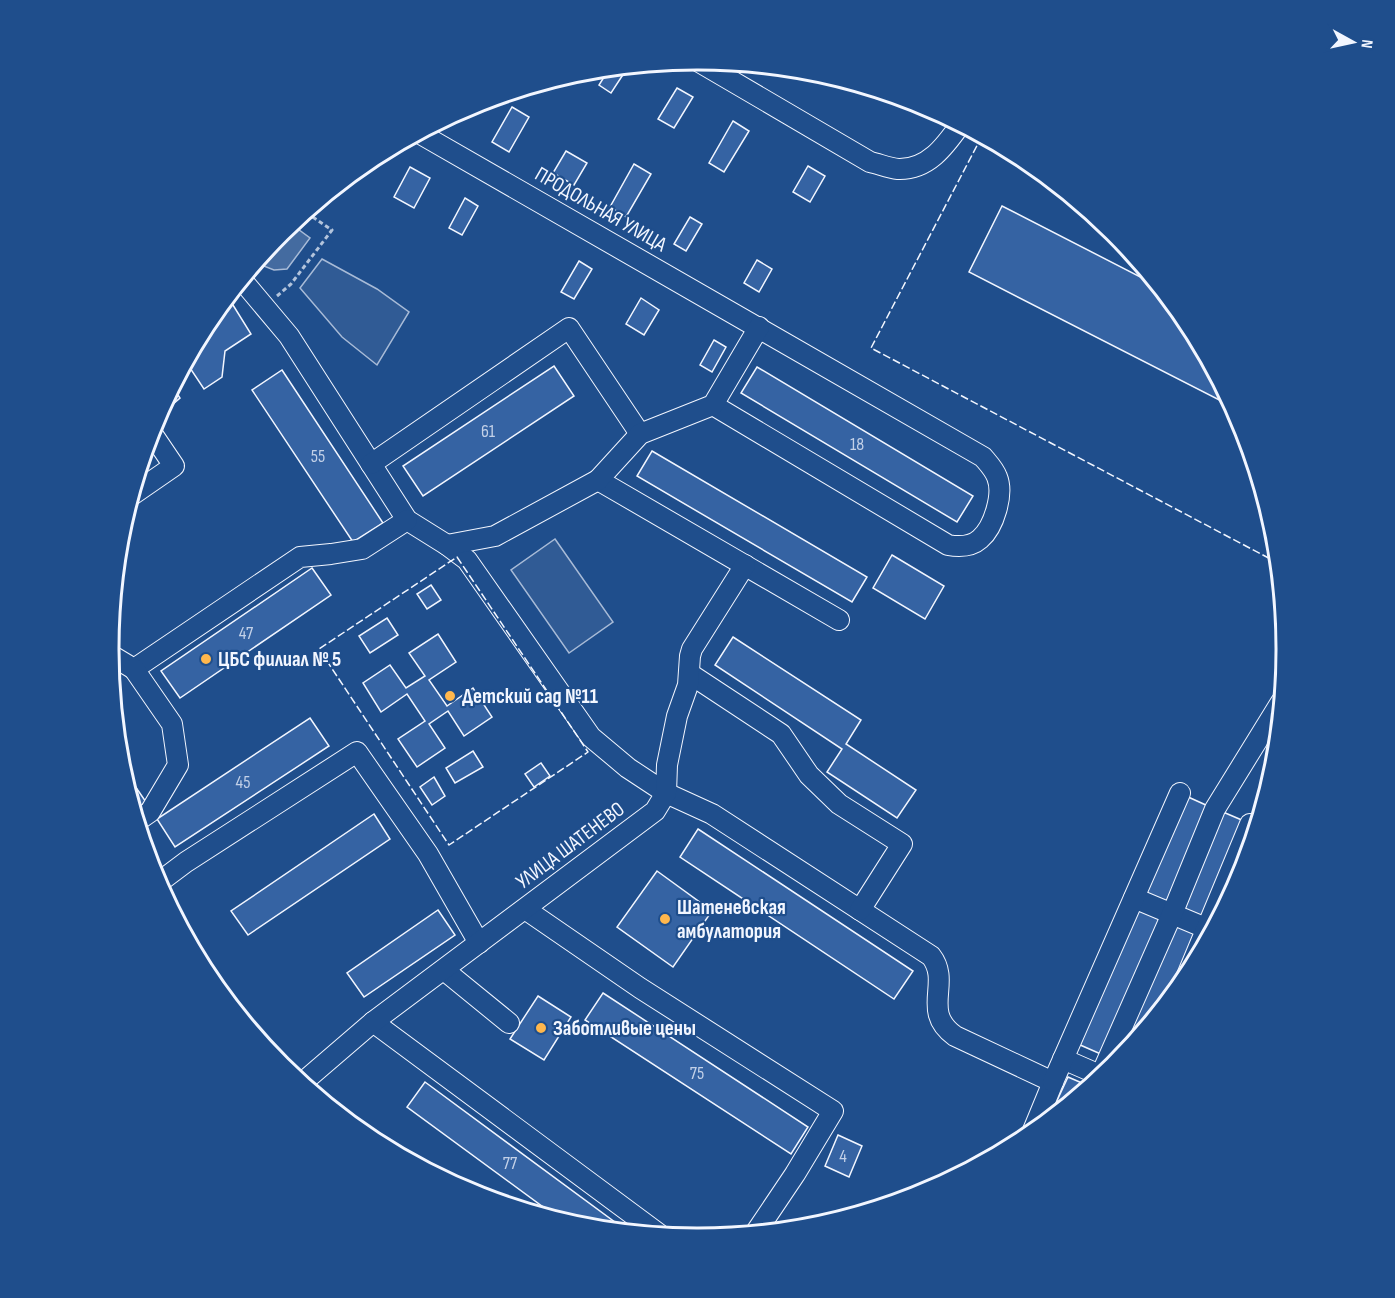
<svg xmlns="http://www.w3.org/2000/svg" width="1395" height="1298" viewBox="0 0 1395 1298" font-family="'Sofia Sans Condensed',sans-serif">
  <style>
    .green { fill: #305b95; stroke: #a8bbd7; stroke-width: 1.5 }
    .water { fill: #446ba0; stroke: #a8bbd7; stroke-width: 1.5 }
    .building { fill: #3563a3; stroke: #f2f6ff; stroke-width: 1.5 }
    .lines { fill: none; stroke-linecap: round; stroke-linejoin: round }
    .minor-casing { stroke: #f2f6ff; stroke-width: 22 }
    .path { stroke: #b3c4dc; stroke-width: 3; stroke-dasharray: 4.5 3; stroke-linecap: butt }
    .minor { stroke: #1f4e8c; stroke-width: 20 }
    .fence { stroke: #f2f6ff; stroke-width: 1.5; stroke-dasharray: 8 3; stroke-linecap: butt }
    .poi-dot { fill: #ffb74d; stroke: #1f4e8c; stroke-width: 2 }
    .labels { text-anchor: middle; stroke-width: 4.5; stroke-linejoin: round; paint-order: stroke }
    .number-label { font-size: 18px; fill: #c3d1e8 }
    .street-label { font-size: 21px; fill: #f2f6ff; stroke: #1f4e8c }
    .poi-label { font-size: 21px; font-weight: bold; fill: #f2f6ff; stroke: #1f4e8c; text-anchor: start }
    .rim { fill: none; stroke: #f2f6ff; stroke-width: 3 }
  </style>
  <rect width="100%" height="100%" fill="#1f4e8c"/>
  <g class="green">
    <path d="M 322,259 L 377,289 L 409,312 L 377,365 L 342,337 L 300,288 Z"/>
    <path d="M 555,539 L 613,622 L 569,653 L 511,570 Z"/>
  </g>
  <path class="water" d="M 291,224 L 310,238 L 287,269 L 274,270 L 256,263 L 281,232 Z"/>
  <g class="building">
    <path d="M 628,67 L 611,93 L 599,85 L 609,69 Z"/>
    <path d="M 677,88 L 693,97 L 674,128 L 658,119 Z"/>
    <path d="M 512,107 L 529,117 L 509,152 L 492,142 Z"/>
    <path d="M 733,121 L 749,131 L 724,172 L 709,163 Z"/>
    <path d="M 566,151 L 587,163 L 574,185 L 553,173 Z"/>
    <path d="M 634,164 L 651,174 L 626,217 L 610,207 Z"/>
    <path d="M 808,166 L 825,176 L 810,202 L 793,192 Z"/>
    <path d="M 410,167 L 430,178 L 414,208 L 394,197 Z"/>
    <path d="M 465,198 L 478,206 L 462,235 L 449,228 Z"/>
    <path d="M 1002,206 L 1158,286 L 1187,322 L 1233,407 L 969,272 Z"/>
    <path d="M 690,217 L 702,224 L 686,251 L 674,244 Z"/>
    <path d="M 757,260 L 772,269 L 759,292 L 744,283 Z"/>
    <path d="M 579,261 L 592,269 L 574,299 L 561,292 Z"/>
    <path d="M 228,297 L 251,334 L 225,351 L 222,377 L 204,389 L 186,362 L 208,321 Z"/>
    <path d="M 641,298 L 659,310 L 644,335 L 626,324 Z"/>
    <path d="M 714,340 L 726,347 L 712,372 L 700,365 Z"/>
    <path d="M 554,366 L 574,396 L 423,496 L 403,466 Z"/>
    <path d="M 757,367 L 973,496 L 957,522 L 741,393 Z"/>
    <path d="M 282,370 L 383,523 L 353,542 L 252,390 Z"/>
    <path d="M 173,387 L 180,398 L 167,409 L 164,404 Z"/>
    <path d="M 652,451 L 867,577 L 852,602 L 637,476 Z"/>
    <path d="M 892,555 L 944,586 L 925,619 L 873,588 Z"/>
    <path d="M 312,568 L 331,595 L 180,698 L 161,671 Z"/>
    <path d="M 431,585 L 441,600 L 427,609 L 417,594 Z"/>
    <path d="M 387,618 L 398,635 L 370,653 L 359,636 Z"/>
    <path d="M 438,634 L 456,662 L 429,680 L 447,706 L 473,688 L 492,717 L 464,736 L 448,711 L 429,724 L 445,748 L 417,767 L 398,739 L 425,721 L 407,694 L 381,712 L 363,683 L 390,665 L 406,688 L 425,676 L 409,653 Z"/>
    <path d="M 733,637 L 861,720 L 846,744 L 916,790 L 897,818 L 827,772 L 842,749 L 715,665 Z"/>
    <path d="M 310,718 L 329,746 L 175,847 L 157,819 Z"/>
    <path d="M 473,751 L 483,767 L 455,783 L 446,768 Z"/>
    <path d="M 541,763 L 550,776 L 534,787 L 525,774 Z"/>
    <path d="M 120,764 L 146,802 L 134,811 Z"/>
    <path d="M 434,777 L 445,796 L 432,805 L 420,787 Z"/>
    <path d="M 1186,796 L 1208,806 L 1167,904 L 1144,895 Z"/>
    <path d="M 1223,812 L 1244,821 L 1204,919 L 1183,910 Z"/>
    <path d="M 374,814 L 390,839 L 248,935 L 231,911 Z"/>
    <path d="M 698,829 L 913,971 L 894,999 L 680,857 Z"/>
    <path d="M 657,871 L 712,911 L 673,967 L 617,927 Z"/>
    <path d="M 1139,908 L 1164,919 L 1103,1055 L 1078,1044 Z"/>
    <path d="M 438,910 L 455,935 L 364,997 L 347,973 Z"/>
    <path d="M 1177,923 L 1199,933 L 1172,994 L 1117,1061 Z"/>
    <path d="M 603,993 L 808,1127 L 791,1154 L 585,1020 Z"/>
    <path d="M 538,996 L 571,1017 L 544,1060 L 510,1039 Z"/>
    <path d="M 1068,1077 L 1089,1086 L 1048,1120 Z"/>
    <path d="M 425,1082 L 627,1231 L 582,1227 L 561,1220 L 407,1107 Z"/>
    <path d="M 838,1135 L 862,1146 L 849,1177 L 825,1166 Z"/>
  </g>
  <g class="lines">
    <defs>
      <g id="minor">
        <path d="M 696,60 L 870,162 C 879,164 889,168 898,169 C 928,170 945,146 960,125"/>
        <path d="M 419,133 L 983,457 C 988,463 994,469 997,477 C 1004,494 994,527 980,539 C 971,547 959,547 948,545 L 713,405"/>
        <path d="M 242,280 L 289,336 L 407,520 L 447,545 L 467,560 L 591,737 L 628,768 L 666,793 L 712,814 L 931,956 C 952,983 920,1011 955,1036 L 1053,1082 L 1032,1133"/>
        <path d="M 371,464 L 569,328 L 640,434"/>
        <path d="M 598,480 L 839,620"/>
        <path d="M 132,495 L 174,466 L 151,432"/>
        <path d="M 447,545 L 495,536 L 598,480 L 640,434 L 713,405 L 759,327"/>
        <path d="M 109,654 L 134,669 L 300,557 L 331,554 L 362,549 L 407,520"/>
        <path d="M 134,669 L 172,724 L 178,765 L 150,812 L 137,821"/>
        <path d="M 690,674 L 781,734 L 809,775 L 839,804 L 902,844 L 860,910"/>
        <path d="M 158,883 L 186,862 L 357,752 L 428,854 L 479,943"/>
        <path d="M 1134,898 L 1208,929"/>
        <path d="M 525,909 L 640,988 L 833,1111 L 795,1174 L 756,1232"/>
        <path d="M 444,970 L 509,1023"/>
        <path d="M 1186,978 L 1250,824"/>
        <path d="M 373,1022 L 659,1234"/>
        <path d="M 1063,1059 L 1102,1076"/>
        <path d="M 1100,1077 L 1172,914 L 1215,809 L 1281,702"/>
        <path d="M 1053,1082 L 1180,793"/>
        <path d="M 302,1083 L 373,1022 L 655,811 L 666,793 L 667,765 L 677,716 L 688,685 L 690,656 L 692,649 L 745,565"/>
      </g>
    </defs>
    <use href="#minor" class="minor-casing"/>
    <path class="path" d="M 277,296 L 291,284 L 332,230 L 305,212"/>
    <use href="#minor" class="minor"/>
    <g class="fence">
      <path d="M 982,136 L 871,348 L 1278,563"/>
      <path d="M 457,557 L 588,752 L 449,845 L 319,649 Z"/>
    </g>
  </g>
  <g class="poi-dot">
    <circle cx="206" cy="659" r="6"/>
    <circle cx="450" cy="696" r="6"/>
    <circle cx="665" cy="919" r="6"/>
    <circle cx="541" cy="1028" r="6"/>
  </g>
  <g class="labels">
    <g class="number-label">
      <text x="488" y="437">61</text>
      <text x="857" y="450">18</text>
      <text x="318" y="462">55</text>
      <text x="246" y="639">47</text>
      <text x="243" y="788">45</text>
      <text x="697" y="1079">75</text>
      <text x="843" y="1162">4</text>
      <text x="510" y="1169">77</text>
    </g>
    <g class="street-label">
      <text transform="translate(601 209) rotate(30)" y="7">ПРОДОЛЬНАЯ УЛИЦА</text>
      <text transform="translate(570 845) rotate(-37)" y="7">УЛИЦА ШАТЕНЕВО</text>
    </g>
    <g class="poi-label">
      <text x="218" y="666">ЦБС филиал № 5</text>
      <text x="462" y="703">Детский сад №11</text>
      <text x="677" y="914">Шатеневская<tspan x="677" dy="24">амбулатория</tspan></text>
      <text x="553" y="1035">Заботливые цены</text>
    </g>
  </g>
  <path d="M0 0H1395V1298H0ZM697 70H698A578 578 0 0 1 1276 648V650A578 578 0 0 1 698 1228H697A578 578 0 0 1 119 650V648A578 578 0 0 1 697 70Z" fill="#1f4e8c" fill-rule="evenodd"/>
  <path class="rim" d="M697 70H698A578 578 0 0 1 1276 648V650A578 578 0 0 1 698 1228H697A578 578 0 0 1 119 650V648A578 578 0 0 1 697 70Z"/>
  <g transform="translate(1353 42) rotate(98)" stroke="#1f4e8c" stroke-width="4.5" paint-order="stroke">
  <path d="M0-4.5L10 22L0 15L-10 22Z" fill="#f2f6ff"/>
  <text y="-9" font-size="16" font-weight="bold" text-anchor="middle" fill="#f2f6ff">N</text>
  </g>
</svg>
